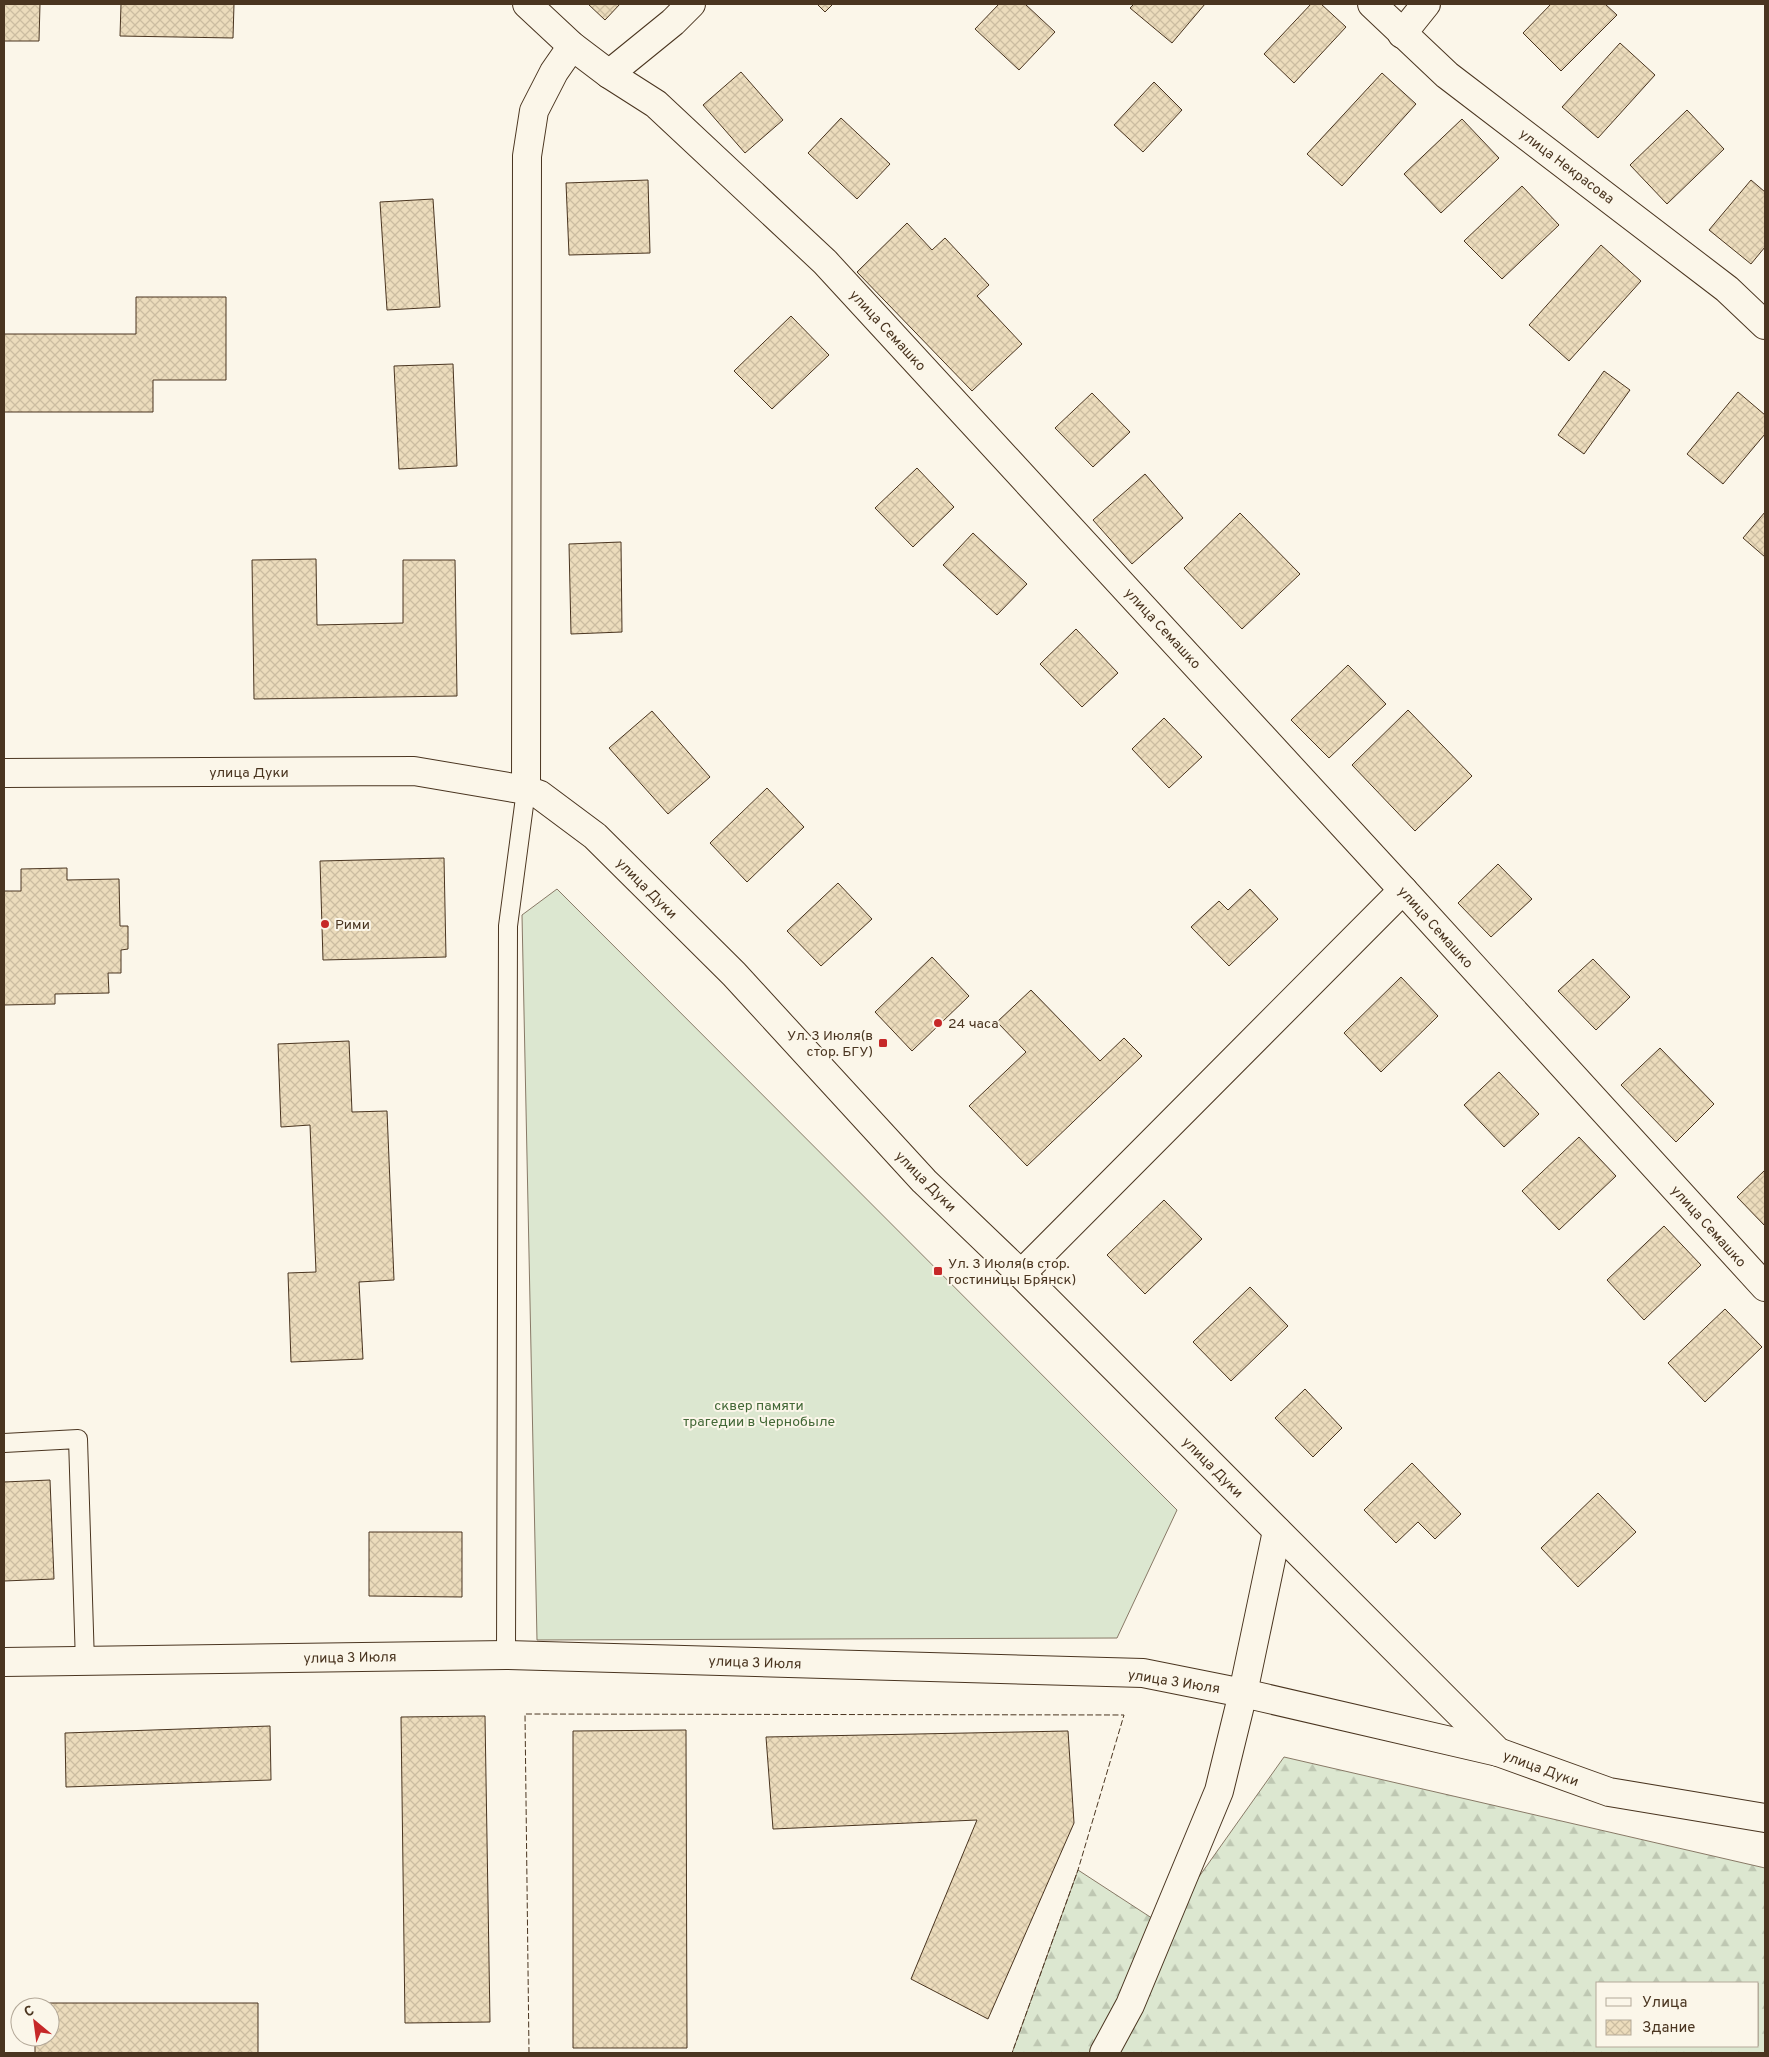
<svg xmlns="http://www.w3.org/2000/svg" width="1769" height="2057" viewBox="0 0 1769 2057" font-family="Overpass,sans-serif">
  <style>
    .forest { fill: url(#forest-firs); stroke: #887966; fill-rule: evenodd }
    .garden { fill: #dce7d0; stroke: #887966 }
    .building { fill: url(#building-cross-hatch); stroke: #4a3520 }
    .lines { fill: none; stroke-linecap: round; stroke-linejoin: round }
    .service-casing { stroke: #4a3520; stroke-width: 20 }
    .minor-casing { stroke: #4a3520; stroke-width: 30 }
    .primary-casing { stroke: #4a3520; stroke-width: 30 }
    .service { stroke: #fbf6e9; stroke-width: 18 }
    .minor { stroke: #fbf6e9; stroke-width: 28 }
    .primary { stroke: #fbf6e9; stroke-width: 28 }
    .fence { stroke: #4a3520; stroke-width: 1; stroke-dasharray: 6 2.5; stroke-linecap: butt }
    .poi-dot { fill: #c62828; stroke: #fbf6e9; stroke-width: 2 }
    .labels { text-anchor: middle; stroke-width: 4; stroke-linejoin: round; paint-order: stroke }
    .street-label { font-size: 14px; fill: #4a3520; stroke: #fbf6e9 }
    .poi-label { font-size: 14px; fill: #4a3520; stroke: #fbf6e9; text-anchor: start }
    .park-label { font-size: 14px; fill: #436837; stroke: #fbf6e9 }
  </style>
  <defs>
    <pattern id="forest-firs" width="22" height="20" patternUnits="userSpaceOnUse" patternTransform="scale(1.25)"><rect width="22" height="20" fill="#dce7d0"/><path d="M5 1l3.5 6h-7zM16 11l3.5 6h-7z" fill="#bec7b2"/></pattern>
    <pattern id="building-cross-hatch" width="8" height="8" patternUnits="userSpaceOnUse" patternTransform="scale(1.25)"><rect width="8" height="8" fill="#ecdcbc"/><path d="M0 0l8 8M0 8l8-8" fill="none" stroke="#ccbda1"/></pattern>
  </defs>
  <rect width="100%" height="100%" fill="#fbf6e9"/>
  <path class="forest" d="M 1284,1757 L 1765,1868 L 1765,2053 L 1012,2053 L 1078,1870 L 1164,1926 ZM 1598,1983 L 1758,1983 L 1758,2046 L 1598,2046 Z"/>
  <path class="garden" d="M 557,889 L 1177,1510 L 1117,1638 L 537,1640 L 522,915 Z"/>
  <g class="building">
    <path d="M 4,4 L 40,4 L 39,41 L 4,41 Z"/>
    <path d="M 121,4 L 234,4 L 233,38 L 120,36 Z"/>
    <path d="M 588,4 L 620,4 L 605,20 Z"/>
    <path d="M 817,4 L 833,4 L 825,12 Z"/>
    <path d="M 999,4 L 1025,4 L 1055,32 L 1019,70 L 975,29 Z"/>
    <path d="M 1134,4 L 1205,4 L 1172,43 L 1130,8 Z"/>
    <path d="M 1311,4 L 1321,4 L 1346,27 L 1294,83 L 1264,54 Z"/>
    <path d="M 1551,4 L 1605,4 L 1617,15 L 1561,71 L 1523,33 Z"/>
    <path d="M 1620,43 L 1655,75 L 1598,138 L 1562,107 Z"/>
    <path d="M 741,72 L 783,120 L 745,153 L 703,105 Z"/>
    <path d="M 1382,73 L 1416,104 L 1342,186 L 1307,154 Z"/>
    <path d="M 1154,82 L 1182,110 L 1143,152 L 1114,125 Z"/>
    <path d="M 1687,110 L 1724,149 L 1667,204 L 1630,165 Z"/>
    <path d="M 841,118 L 890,164 L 857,199 L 808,153 Z"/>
    <path d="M 1462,119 L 1499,158 L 1441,213 L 1404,174 Z"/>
    <path d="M 648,180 L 650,253 L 569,255 L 566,183 Z"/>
    <path d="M 1751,180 L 1765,192 L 1765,247 L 1751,264 L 1709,230 Z"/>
    <path d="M 1522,186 L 1559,225 L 1502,279 L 1464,241 Z"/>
    <path d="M 433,199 L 440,307 L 387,310 L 380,202 Z"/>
    <path d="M 907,223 L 932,250 L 945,238 L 989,285 L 977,296 L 1022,344 L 972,391 L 857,272 Z"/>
    <path d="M 1601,245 L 1641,281 L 1569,361 L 1529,325 Z"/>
    <path d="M 136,297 L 226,297 L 226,380 L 153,380 L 153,412 L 4,412 L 4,334 L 136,334 Z"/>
    <path d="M 791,316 L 829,355 L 772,409 L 734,371 Z"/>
    <path d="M 453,364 L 457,466 L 399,469 L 394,366 Z"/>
    <path d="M 1604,371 L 1630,390 L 1584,454 L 1558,435 Z"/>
    <path d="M 1738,392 L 1765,415 L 1765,434 L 1723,484 L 1687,454 Z"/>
    <path d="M 1092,393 L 1130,432 L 1093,467 L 1055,428 Z"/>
    <path d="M 917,468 L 954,507 L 913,547 L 875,508 Z"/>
    <path d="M 1145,474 L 1183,518 L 1132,564 L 1093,520 Z"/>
    <path d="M 1765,512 L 1765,557 L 1743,538 Z"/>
    <path d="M 1240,513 L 1300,574 L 1242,629 L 1184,568 Z"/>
    <path d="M 973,533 L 1027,584 L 997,615 L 943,565 Z"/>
    <path d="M 621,542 L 622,632 L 571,634 L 569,544 Z"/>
    <path d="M 316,559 L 317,625 L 403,623 L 403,560 L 455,560 L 457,696 L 254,699 L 252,560 Z"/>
    <path d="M 1076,629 L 1118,673 L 1082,707 L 1040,664 Z"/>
    <path d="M 1348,665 L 1386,704 L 1329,758 L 1291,720 Z"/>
    <path d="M 1408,710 L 1472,776 L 1415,831 L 1352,765 Z"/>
    <path d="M 652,711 L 710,777 L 668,814 L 609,748 Z"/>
    <path d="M 1164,718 L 1202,757 L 1169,788 L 1132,749 Z"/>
    <path d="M 767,788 L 804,827 L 747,882 L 710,843 Z"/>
    <path d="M 444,858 L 446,957 L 323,960 L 320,861 Z"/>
    <path d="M 1498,864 L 1532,899 L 1491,937 L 1458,903 Z"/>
    <path d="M 67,868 L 67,880 L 119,879 L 120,926 L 128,926 L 128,949 L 121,950 L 121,973 L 108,973 L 109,993 L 55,994 L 55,1004 L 4,1005 L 4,891 L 21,891 L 21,869 Z"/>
    <path d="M 838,883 L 872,919 L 821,966 L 787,931 Z"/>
    <path d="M 1250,889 L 1278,919 L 1229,966 L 1191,927 L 1219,901 L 1228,910 Z"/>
    <path d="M 932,957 L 969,996 L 912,1051 L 875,1012 Z"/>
    <path d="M 1593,959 L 1630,997 L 1596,1030 L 1558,991 Z"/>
    <path d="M 1401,977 L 1438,1016 L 1381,1072 L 1344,1033 Z"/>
    <path d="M 1031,990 L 1100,1061 L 1124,1038 L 1142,1056 L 1027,1166 L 969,1106 L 1026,1052 L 997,1022 Z"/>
    <path d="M 349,1041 L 352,1112 L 387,1111 L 394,1280 L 359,1282 L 363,1359 L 291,1362 L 288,1273 L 316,1272 L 310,1125 L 281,1127 L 278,1044 Z"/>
    <path d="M 1660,1048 L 1714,1104 L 1676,1142 L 1621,1085 Z"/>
    <path d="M 1499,1072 L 1539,1114 L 1504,1147 L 1464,1105 Z"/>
    <path d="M 1579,1137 L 1616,1176 L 1559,1230 L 1522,1191 Z"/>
    <path d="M 1765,1170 L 1765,1226 L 1737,1197 Z"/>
    <path d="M 1164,1200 L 1202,1239 L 1145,1294 L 1107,1255 Z"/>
    <path d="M 1664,1226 L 1701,1265 L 1644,1320 L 1607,1280 Z"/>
    <path d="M 1250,1287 L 1288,1326 L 1231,1381 L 1193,1342 Z"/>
    <path d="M 1725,1309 L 1762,1347 L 1705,1402 L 1668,1363 Z"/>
    <path d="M 1305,1389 L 1342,1428 L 1313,1457 L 1275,1418 Z"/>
    <path d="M 1412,1463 L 1461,1514 L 1435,1539 L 1418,1522 L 1396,1543 L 1364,1510 Z"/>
    <path d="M 50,1480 L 54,1579 L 4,1581 L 4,1482 Z"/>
    <path d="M 1598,1493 L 1636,1532 L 1578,1587 L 1541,1548 Z"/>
    <path d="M 369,1532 L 462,1532 L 462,1597 L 369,1596 Z"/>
    <path d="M 485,1716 L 490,2022 L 405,2023 L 401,1717 Z"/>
    <path d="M 270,1726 L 271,1780 L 66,1787 L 65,1733 Z"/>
    <path d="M 686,1730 L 687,2048 L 573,2048 L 573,1731 Z"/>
    <path d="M 1068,1731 L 1074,1823 L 988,2019 L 911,1979 L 977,1820 L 773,1829 L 766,1737 Z"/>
    <path d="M 35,2003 L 258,2003 L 258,2053 L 35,2053 L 35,2037 L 50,2037 L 50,2007 L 35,2007 Z"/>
  </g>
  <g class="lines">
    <defs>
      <g id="service">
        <path d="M 4,1443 L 78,1439 L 85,1663"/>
        <path d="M 506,1655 L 508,926 L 526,790"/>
      </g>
      <g id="minor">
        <path d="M 527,4 L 572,46 L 609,74 L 656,104 L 825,262 L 1403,890 L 1765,1287"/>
        <path d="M 1372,4 L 1447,75 L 1727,289 L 1765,325"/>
        <path d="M 1402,34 L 1426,4"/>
        <path d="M 609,74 L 673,22 L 691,4"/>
        <path d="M 526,790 L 527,156 L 534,111 L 554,72 L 572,46"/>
        <path d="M 1021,1274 L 1403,890"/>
        <path d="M 4,1662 L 506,1655 L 1143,1673 L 1243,1693 L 1498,1752"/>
        <path d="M 1104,2053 L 1130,2005 L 1219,1791 L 1243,1693 L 1277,1531"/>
      </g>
      <path id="primary" d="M 4,773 L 414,771 L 526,790 L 540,795 L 595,836 L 734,974 L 924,1181 L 1021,1274 L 1498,1752 L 1609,1792 L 1765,1818"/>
    </defs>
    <use href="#service" class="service-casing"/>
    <use href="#minor" class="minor-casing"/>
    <use href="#primary" class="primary-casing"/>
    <use href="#service" class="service"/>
    <use href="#minor" class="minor"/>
    <use href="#primary" class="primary"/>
    <path class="fence" d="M 529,2053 L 525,1714 L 1124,1715 L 1078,1870 L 1012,2053"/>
  </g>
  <g class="poi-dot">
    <circle cx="325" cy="924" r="5"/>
    <circle cx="938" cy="1023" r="5"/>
    <rect x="878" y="1038" width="10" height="10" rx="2.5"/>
    <rect x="933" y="1266" width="10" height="10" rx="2.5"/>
  </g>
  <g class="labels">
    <g class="street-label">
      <text transform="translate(1567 166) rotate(37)" y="5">улица Некрасова</text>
      <text transform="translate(888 330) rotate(47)" y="5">улица Семашко</text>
      <text transform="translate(1163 628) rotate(47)" y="5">улица Семашко</text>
      <text x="249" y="777">улица Дуки</text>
      <text transform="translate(647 888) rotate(45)" y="5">улица Дуки</text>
      <text transform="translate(1436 927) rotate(48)" y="5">улица Семашко</text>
      <text transform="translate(926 1181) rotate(45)" y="5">улица Дуки</text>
      <text transform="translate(1709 1226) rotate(48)" y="5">улица Семашко</text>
      <text transform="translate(1213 1467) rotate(45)" y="5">улица Дуки</text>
      <text transform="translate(350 1657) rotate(-1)" y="5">улица 3 Июля</text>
      <text transform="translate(755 1662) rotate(2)" y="5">улица 3 Июля</text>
      <text transform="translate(1174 1681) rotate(9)" y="5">улица 3 Июля</text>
      <text transform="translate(1541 1768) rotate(20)" y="5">улица Дуки</text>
    </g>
    <g class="poi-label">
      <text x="335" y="929">Рими</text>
      <text x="948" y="1028">24 часа</text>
      <text x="873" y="1040" text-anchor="end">Ул. 3 Июля(в<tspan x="873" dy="16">стор. БГУ)</tspan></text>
      <text x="948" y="1268">Ул. 3 Июля(в стор.<tspan x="948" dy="16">гостиницы Брянск)</tspan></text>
    </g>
    <g class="park-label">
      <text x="759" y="1410">сквер памяти<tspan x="759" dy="16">трагедии в Чернобыле</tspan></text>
    </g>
  </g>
  <rect width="1769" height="2057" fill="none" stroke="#4a3520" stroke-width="10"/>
  <rect x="1596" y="1982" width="162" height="65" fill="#fbf6e9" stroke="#b4a999"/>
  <rect x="1606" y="1998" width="25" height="8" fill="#fbf6e9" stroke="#b4a999"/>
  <text x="1642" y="2007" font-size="15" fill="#4a3520">Улица</text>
  <rect x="1606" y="2020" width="25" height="15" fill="url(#building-cross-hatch)" stroke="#b4a999"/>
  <text x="1642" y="2032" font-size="15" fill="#4a3520">Здание</text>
  <g transform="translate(35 2022) rotate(331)"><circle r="24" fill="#fbf6e9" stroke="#b4a999"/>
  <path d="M0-4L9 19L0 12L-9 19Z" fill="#c62828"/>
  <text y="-8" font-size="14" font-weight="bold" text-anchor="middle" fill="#4a3520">С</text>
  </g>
</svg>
